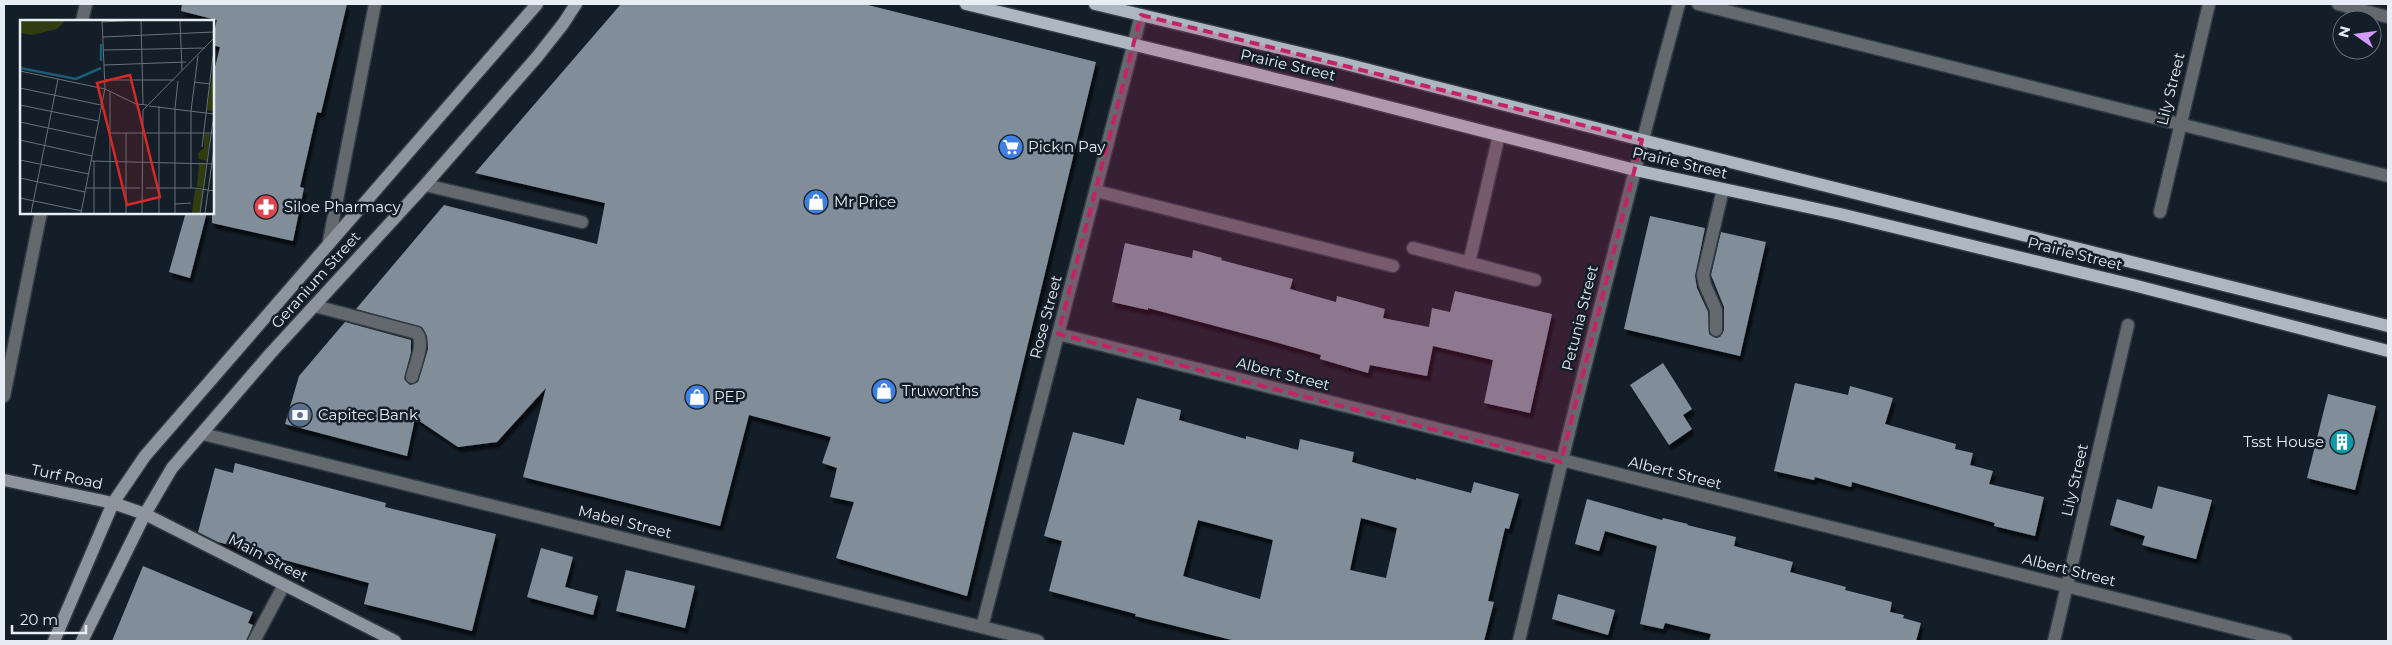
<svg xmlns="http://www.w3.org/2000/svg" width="2392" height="645" viewBox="0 0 2392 645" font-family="Montserrat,sans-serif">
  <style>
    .building { fill: #818e9a; fill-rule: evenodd; filter: url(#shadow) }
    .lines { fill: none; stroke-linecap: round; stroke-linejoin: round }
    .service-casing { stroke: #313b45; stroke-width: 15 }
    .pedestrian-casing { stroke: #313b45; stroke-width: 15 }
    .minor-casing { stroke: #313b45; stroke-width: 15 }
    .secondary-casing { stroke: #313b45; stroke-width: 15 }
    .primary-casing { stroke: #313b45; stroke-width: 15 }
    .service { stroke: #64696e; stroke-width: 12 }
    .pedestrian { stroke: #64696e; stroke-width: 12 }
    .minor { stroke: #64696e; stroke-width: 12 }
    .secondary { stroke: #8c959d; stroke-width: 12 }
    .primary { stroke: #acb7c2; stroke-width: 12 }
    .marked { fill: #c42363; fill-opacity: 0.2; stroke: #c42363; stroke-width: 4; stroke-dasharray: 10 6; stroke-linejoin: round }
    .labels { text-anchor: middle; stroke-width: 5; stroke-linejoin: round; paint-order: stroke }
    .street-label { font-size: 15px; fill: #e6edf4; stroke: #141e28 }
    .poi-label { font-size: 15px; fill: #e6edf4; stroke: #141e28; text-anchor: start }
    .inset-river { fill: none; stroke: #1b5d75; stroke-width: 2.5 }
    .inset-road { fill: none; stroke: #68717a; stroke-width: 1 }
    .view { fill: #d62828; fill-opacity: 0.15; stroke: #d62828; stroke-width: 2.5 }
    .inset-edge { fill: none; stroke: #e6edf4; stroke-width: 2.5 }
  </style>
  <defs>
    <filter id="shadow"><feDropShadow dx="3" dy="5.5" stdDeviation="1" flood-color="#0009"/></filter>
  </defs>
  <rect width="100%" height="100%" fill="#141e28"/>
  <g class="building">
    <path d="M 182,4 L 347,4 L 321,113 L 317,112 L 300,187 L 304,188 L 293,241 L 212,223 L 212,79 L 220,47 L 212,45 L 212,40 L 217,20 L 181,11 Z"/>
    <path d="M 621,4 L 864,4 L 1096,62 L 967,596 L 836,558 L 854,502 L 830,497 L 837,468 L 822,463 L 831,437 L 749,415 L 720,526 L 523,477 L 546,388 L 497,442 L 458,447 L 415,418 L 407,456 L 285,424 L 299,376 L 345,322 L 411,340 L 411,352 L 404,379 L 410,385 L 418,382 L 428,349 L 427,336 L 422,327 L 356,309 L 444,205 L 597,244 L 605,203 L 475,173 Z"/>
    <path d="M 186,212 L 207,212 L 190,278 L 169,272 Z"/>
    <path d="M 1650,216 L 1705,228 L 1695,276 L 1697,288 L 1708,312 L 1709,334 L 1716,338 L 1720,337 L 1724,330 L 1724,307 L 1711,275 L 1721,232 L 1766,242 L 1740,356 L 1624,329 Z"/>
    <path d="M 1125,243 L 1192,258 L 1193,250 L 1222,258 L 1221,260 L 1293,279 L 1290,289 L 1336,302 L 1337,296 L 1385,309 L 1383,318 L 1429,327 L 1432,308 L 1450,312 L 1455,291 L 1552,314 L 1530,413 L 1484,403 L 1493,360 L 1433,346 L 1427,376 L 1370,365 L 1368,373 L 1320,359 L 1321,355 L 1268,340 L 1148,308 L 1148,310 L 1112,302 Z"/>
    <path d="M 1663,363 L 1692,409 L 1683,415 L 1692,429 L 1669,445 L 1630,385 Z"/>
    <path d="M 1795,383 L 1848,395 L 1850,386 L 1893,398 L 1885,424 L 1956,444 L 1955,449 L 1973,453 L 1970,465 L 1993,471 L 1989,484 L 2044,497 L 2035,536 L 1994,526 L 1995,523 L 1852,482 L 1851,487 L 1815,477 L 1814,480 L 1774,471 Z"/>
    <path d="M 2328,394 L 2376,406 L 2355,490 L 2307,478 Z"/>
    <path d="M 1137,398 L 1181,410 L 1179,420 L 1246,439 L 1246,436 L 1298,450 L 1300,439 L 1354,452 L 1352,462 L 1416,480 L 1416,478 L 1471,493 L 1474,482 L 1519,494 L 1509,529 L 1505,528 L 1488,601 L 1494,602 L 1484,641 L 1236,641 L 1135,616 L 1136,614 L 1049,591 L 1062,541 L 1044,536 L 1073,432 L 1124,445 ZM 1361,518 L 1397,528 L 1386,578 L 1350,570 ZM 1198,520 L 1273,540 L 1260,599 L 1183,576 Z"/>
    <path d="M 235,463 L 386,503 L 385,507 L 496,534 L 472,631 L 364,604 L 369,583 L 218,542 L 198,532 L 215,468 L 233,473 Z"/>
    <path d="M 2158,486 L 2212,500 L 2196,559 L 2142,545 L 2145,536 L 2110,525 L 2117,499 L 2152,509 Z"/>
    <path d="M 1587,499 L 1662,520 L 1663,518 L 1688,524 L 1687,525 L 1736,537 L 1734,546 L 1793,562 L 1790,572 L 1846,587 L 1845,590 L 1892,602 L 1890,612 L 1904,615 L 1903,618 L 1921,623 L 1916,641 L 1709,641 L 1711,634 L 1665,623 L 1663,629 L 1640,624 L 1657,546 L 1605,531 L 1599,551 L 1575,544 Z"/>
    <path d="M 541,548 L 573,557 L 565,587 L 598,596 L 593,615 L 527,597 Z"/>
    <path d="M 143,566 L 253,612 L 248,623 L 253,625 L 246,641 L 112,641 Z"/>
    <path d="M 626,570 L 695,586 L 685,628 L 616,611 Z"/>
    <path d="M 1558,594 L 1615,610 L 1608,635 L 1552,619 Z"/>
  </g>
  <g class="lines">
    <defs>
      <g id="service">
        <path d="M 1698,4 L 2388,176"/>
        <path d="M 425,185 L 582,222"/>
        <path d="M 1096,191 L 1393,266"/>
        <path d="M 1413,248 L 1535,280"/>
        <path d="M 1469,263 L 1499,135"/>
        <path d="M 315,306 L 417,333 C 425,344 415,364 412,377"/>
        <path d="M 1716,330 L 1716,310 L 1705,285 L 1703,275 L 1723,189"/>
        <path d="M 254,641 L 284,585"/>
      </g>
      <path id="pedestrian" d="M 329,241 L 375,4"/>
      <g id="minor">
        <path d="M 2338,4 L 2388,17"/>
        <path d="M 82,21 L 86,4"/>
        <path d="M 2160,212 L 2209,4"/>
        <path d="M 1058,334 L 2286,641"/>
        <path d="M 4,396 L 41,212"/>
        <path d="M 203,434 L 1038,641"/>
        <path d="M 982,627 L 1141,15"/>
        <path d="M 1519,641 C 1569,428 1622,215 1679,4"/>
        <path d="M 2054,641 L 2128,325"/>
      </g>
      <g id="secondary">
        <path d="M 4,480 L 113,503 L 145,514 L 395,641"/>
        <path d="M 54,641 L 113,503 L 145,456 L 537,4"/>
        <path d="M 82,641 L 145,514 L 172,468 L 270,354 L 425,185 L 537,57 L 563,24 L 576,4"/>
      </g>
      <g id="primary">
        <path d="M 966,4 L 1338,94 L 1635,170 L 1840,214 L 2137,286 L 2388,351"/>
        <path d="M 1095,4 L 1342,63 L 1642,140 L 2388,326"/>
      </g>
    </defs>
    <use href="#service" class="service-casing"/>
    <use href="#pedestrian" class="pedestrian-casing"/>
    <use href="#minor" class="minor-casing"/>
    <use href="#secondary" class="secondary-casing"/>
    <use href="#primary" class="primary-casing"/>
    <use href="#service" class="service"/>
    <use href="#pedestrian" class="pedestrian"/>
    <use href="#minor" class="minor"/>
    <use href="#secondary" class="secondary"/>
    <use href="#primary" class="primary"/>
  </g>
  <path class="marked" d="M 1141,15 L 1642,140 L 1561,462 L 1058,334 Z"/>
  <defs>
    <symbol id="supermarket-disc" viewBox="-11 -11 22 22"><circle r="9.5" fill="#3f7fe0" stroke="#141e28"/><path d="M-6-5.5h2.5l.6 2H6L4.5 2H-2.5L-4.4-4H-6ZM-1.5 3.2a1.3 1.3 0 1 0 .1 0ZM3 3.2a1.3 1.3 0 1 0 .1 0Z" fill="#fff"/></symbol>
    <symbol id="shop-disc" viewBox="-11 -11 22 22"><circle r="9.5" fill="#3f7fe0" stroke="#141e28"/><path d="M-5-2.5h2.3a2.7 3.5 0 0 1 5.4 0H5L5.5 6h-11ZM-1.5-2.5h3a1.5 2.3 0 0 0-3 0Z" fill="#fff"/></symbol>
    <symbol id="pharmacy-disc" viewBox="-11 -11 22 22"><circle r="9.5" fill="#e0444e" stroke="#141e28"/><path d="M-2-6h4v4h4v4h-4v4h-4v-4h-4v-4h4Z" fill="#fff"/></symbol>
    <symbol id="bank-disc" viewBox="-11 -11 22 22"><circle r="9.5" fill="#5c6f8a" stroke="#141e28"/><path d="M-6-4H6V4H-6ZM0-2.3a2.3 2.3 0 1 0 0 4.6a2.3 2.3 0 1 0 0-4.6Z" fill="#fff"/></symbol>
    <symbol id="building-disc" viewBox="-11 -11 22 22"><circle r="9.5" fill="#0f9aa8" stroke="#141e28"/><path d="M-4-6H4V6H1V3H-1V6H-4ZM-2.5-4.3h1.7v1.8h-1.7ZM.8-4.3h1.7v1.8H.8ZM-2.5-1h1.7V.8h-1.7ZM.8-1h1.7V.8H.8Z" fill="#fff"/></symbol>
  </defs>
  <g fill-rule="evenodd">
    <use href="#supermarket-disc" x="997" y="133" width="28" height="28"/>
    <use href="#shop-disc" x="802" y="188" width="28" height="28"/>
    <use href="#pharmacy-disc" x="252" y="193" width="28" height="28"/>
    <use href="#shop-disc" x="870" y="377" width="28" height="28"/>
    <use href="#shop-disc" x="683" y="383" width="28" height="28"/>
    <use href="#bank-disc" x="286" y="401" width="28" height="28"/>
    <use href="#building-disc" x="2328" y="428" width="28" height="28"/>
  </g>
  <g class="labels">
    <g class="street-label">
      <text transform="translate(1288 65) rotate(13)" y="5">Prairie Street</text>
      <text transform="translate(2171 89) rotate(-76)" y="5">Lily Street</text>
      <text transform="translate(1680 163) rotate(13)" y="5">Prairie Street</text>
      <text transform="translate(2075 254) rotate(14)" y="5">Prairie Street</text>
      <text transform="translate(316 280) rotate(-48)" y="5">Geranium Street</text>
      <text transform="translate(1046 317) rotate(-75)" y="5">Rose Street</text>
      <text transform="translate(1580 318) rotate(-76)" y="5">Petunia Street</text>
      <text transform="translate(1283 374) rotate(14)" y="5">Albert Street</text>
      <text transform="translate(1675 473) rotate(14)" y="5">Albert Street</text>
      <text transform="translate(67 477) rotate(12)" y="5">Turf Road</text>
      <text transform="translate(2075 480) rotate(-77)" y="5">Lily Street</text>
      <text transform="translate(625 522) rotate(14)" y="5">Mabel Street</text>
      <text transform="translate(268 558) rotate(27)" y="5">Main Street</text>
      <text transform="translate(2069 570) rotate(14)" y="5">Albert Street</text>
    </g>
    <g class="poi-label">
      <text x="1028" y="152">Pick n Pay</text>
      <text x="834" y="207">Mr Price</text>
      <text x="284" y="212">Siloe Pharmacy</text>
      <text x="902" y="396">Truworths</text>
      <text x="714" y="402">PEP</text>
      <text x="318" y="420">Capitec Bank</text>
      <text x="2324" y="447" text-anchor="end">Tsst House</text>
    </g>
  </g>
  <g transform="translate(20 20)">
    <rect width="194" height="194" fill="#141e28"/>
    <path d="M 0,0 L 46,0 L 37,9 L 12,15 L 0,13 ZM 194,40 L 194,91 L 187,90 ZM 184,114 L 190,114 L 187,141 L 179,139 L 178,133 L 184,128 ZM 179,142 L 186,143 L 183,168 L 177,167 ZM 175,169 L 183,170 L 180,193 L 172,193 Z" fill="#313d0e"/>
    <path class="inset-river" d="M 81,24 L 81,41M 0,48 L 56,59 L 81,48"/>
    <path class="inset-road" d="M 121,0 L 123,84M 160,0 L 162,50M 82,2 L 119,0M 83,17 L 194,12M 84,30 L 185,28M 84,45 L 166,42M 0,51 L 85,69 L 116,84 L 127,85M 85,60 L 154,60M 174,62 L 190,64M 0,68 L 81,85M 0,85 L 78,101M 129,86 L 194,94M 139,86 L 139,193M 0,102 L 75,118M 90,113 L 123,113M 126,113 L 194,113M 0,120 L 72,136M 182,127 L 193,36M 0,140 L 69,154M 71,141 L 194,144M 74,141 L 74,193M 0,158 L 65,172M 66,168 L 120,168M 126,168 L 175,168 L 194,171M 171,168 L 171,91 L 178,36M 0,178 L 62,191M 155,184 L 171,183M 11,193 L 38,59M 61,193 L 85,68 L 82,0M 90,193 L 90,71M 106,193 L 106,113M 122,193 L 123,90 L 194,18M 155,193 L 155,88 L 158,61M 180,193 L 194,94M 185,193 L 194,128"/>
    <path class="view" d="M 110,55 L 140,177 L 107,185 L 77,63 Z"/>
    <rect width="194" height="194" class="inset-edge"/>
  </g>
  <rect width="2392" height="645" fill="none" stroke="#e6edf4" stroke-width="10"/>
  <g transform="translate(2357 35) rotate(284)"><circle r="24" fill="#141e28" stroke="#68717a"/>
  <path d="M0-4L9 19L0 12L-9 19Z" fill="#d59bfa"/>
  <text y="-8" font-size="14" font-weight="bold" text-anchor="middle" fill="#e6edf4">N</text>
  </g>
  <path d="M12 625v8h74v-8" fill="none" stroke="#e6edf4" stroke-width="2.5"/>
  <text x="20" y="625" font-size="15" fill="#e6edf4" stroke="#141e28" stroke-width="4" paint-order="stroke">20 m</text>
</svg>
